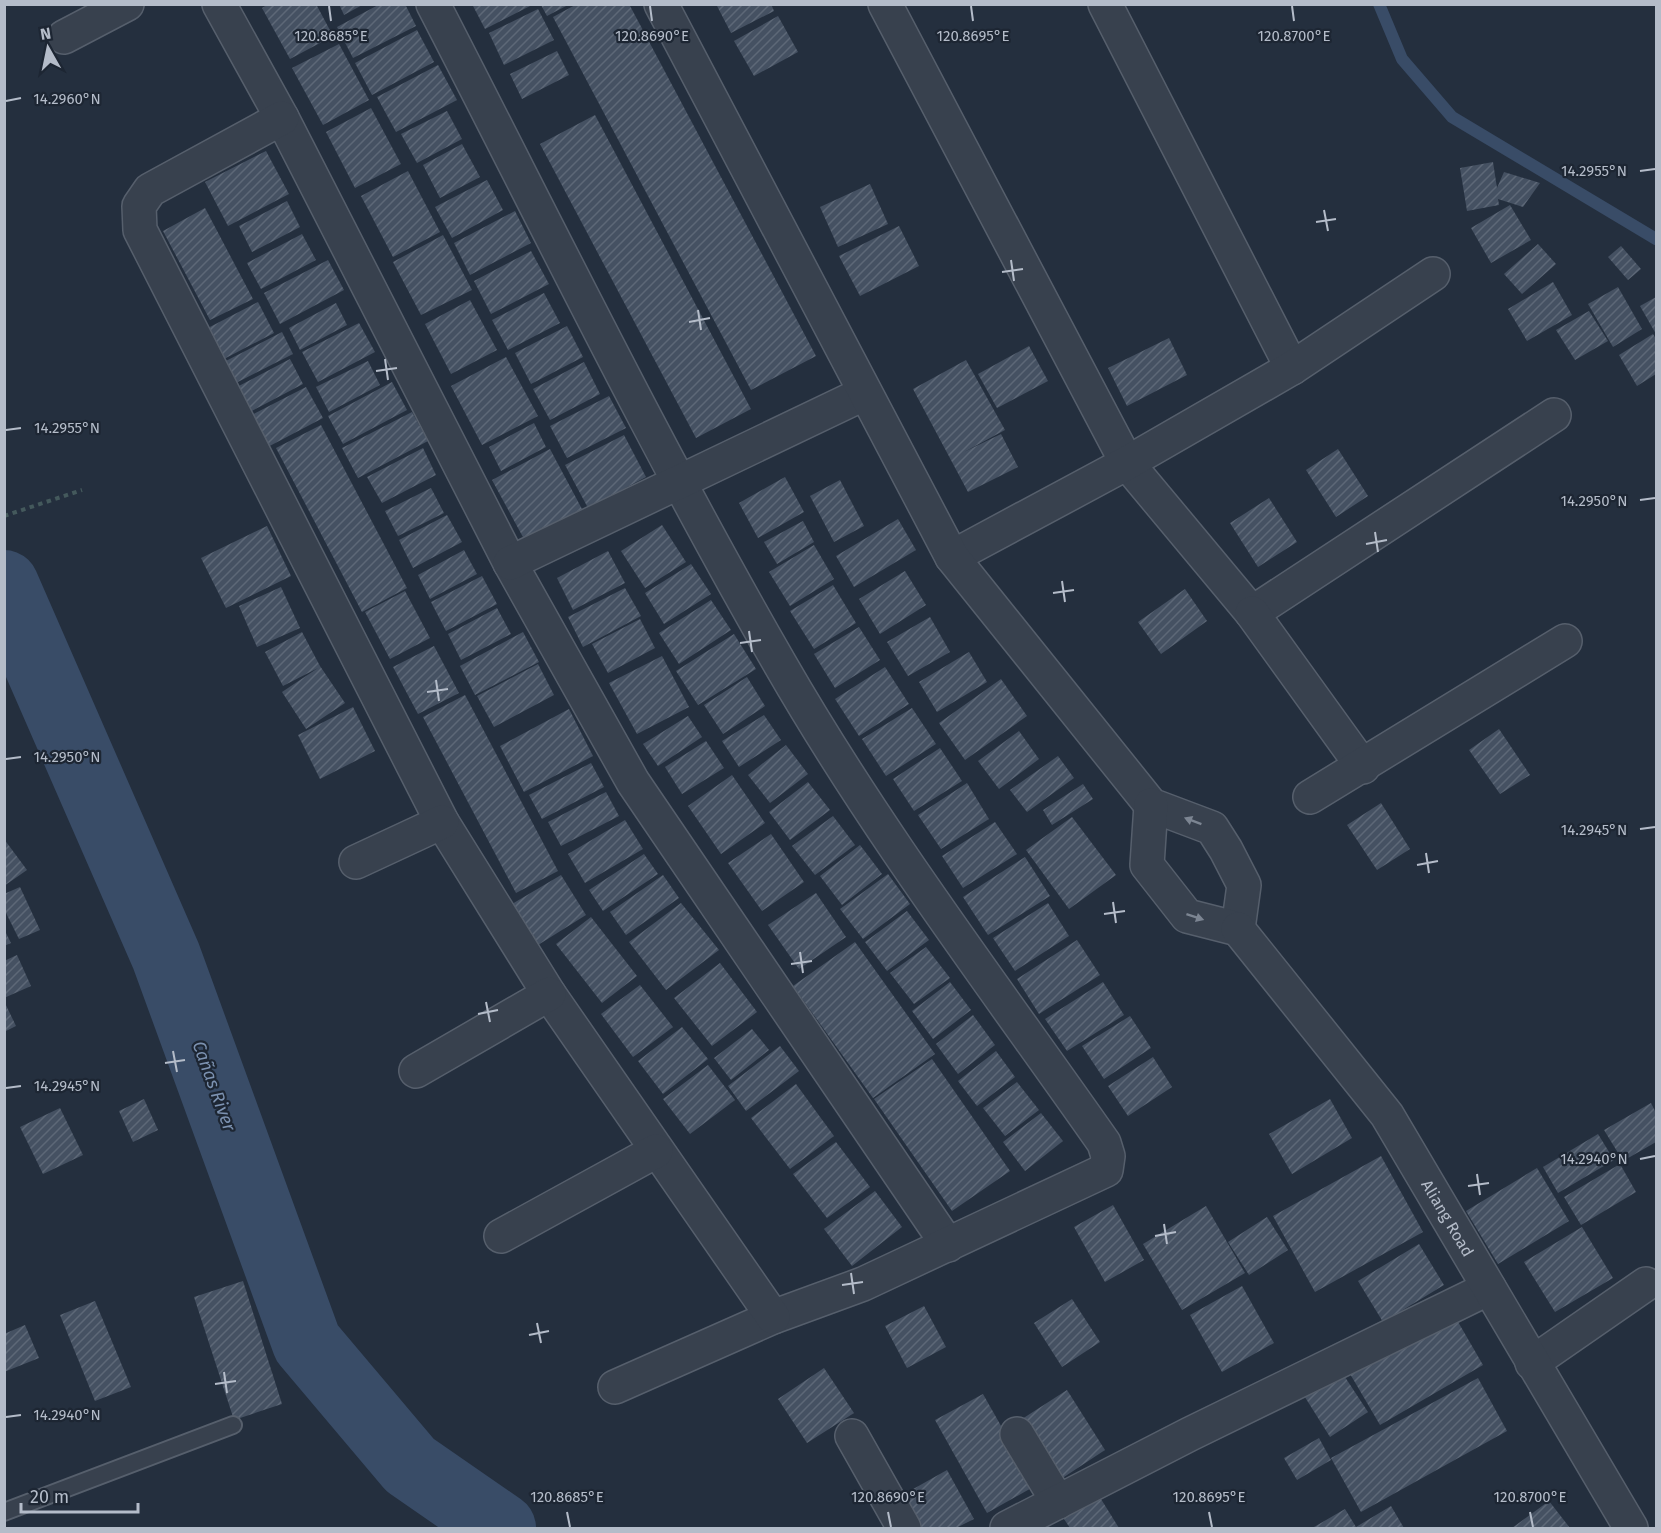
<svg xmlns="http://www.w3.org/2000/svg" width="1661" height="1533" viewBox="0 0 1661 1533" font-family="'Fira Sans',sans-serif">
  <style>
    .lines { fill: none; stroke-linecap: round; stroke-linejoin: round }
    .stream { stroke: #394c67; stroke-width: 12 }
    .river { stroke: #394c67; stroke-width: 70 }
    .building { fill: url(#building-hatch) }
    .service-casing { stroke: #565f6c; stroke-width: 20 }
    .minor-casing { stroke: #565f6c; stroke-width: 36 }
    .tertiary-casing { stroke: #565f6c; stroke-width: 36 }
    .path { stroke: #44595c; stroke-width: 4; stroke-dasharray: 4.5 4.5; stroke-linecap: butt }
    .service { stroke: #38414e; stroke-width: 16 }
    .minor { stroke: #38414e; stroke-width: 33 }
    .tertiary { stroke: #38414e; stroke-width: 33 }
    .oneway { fill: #7c8592 }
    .ticks { fill: none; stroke: #b4bcc9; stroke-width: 2 }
    .labels { text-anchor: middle; stroke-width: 4.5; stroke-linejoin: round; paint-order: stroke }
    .street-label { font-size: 16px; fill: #b4bcc9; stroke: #1d2633 }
    .water-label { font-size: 18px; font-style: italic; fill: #7c92b1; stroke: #1d2633 }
    .ticks-label { font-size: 15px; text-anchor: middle; fill: #b4bcc9; stroke: #1d2633; stroke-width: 4.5; stroke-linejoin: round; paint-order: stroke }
  </style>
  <defs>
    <pattern id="building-hatch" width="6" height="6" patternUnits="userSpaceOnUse" patternTransform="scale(1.5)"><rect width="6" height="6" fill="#455162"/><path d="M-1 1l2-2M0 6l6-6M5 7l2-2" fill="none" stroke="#5d6877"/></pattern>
  </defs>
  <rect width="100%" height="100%" fill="#242f3e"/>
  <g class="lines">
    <path class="stream" d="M 1379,4 L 1402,59 L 1452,117 L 1656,239"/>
    <path class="river" d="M 4,585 L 166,956 L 307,1343 L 410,1465 L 501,1528"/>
  </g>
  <g class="building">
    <path d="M 269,4 L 316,4 L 333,36 L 290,59 L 262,8 Z"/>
    <path d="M 339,4 L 364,4 L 344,15 Z"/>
    <path d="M 380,4 L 405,4 L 416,26 L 353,58 L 337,27 Z"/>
    <path d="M 472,4 L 534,4 L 485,29 Z"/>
    <path d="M 577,4 L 629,4 L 816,356 L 751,390 L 553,17 Z"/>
    <path d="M 716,4 L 771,4 L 774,11 L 731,33 Z"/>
    <path d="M 541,5 L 568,5 L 547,16 Z"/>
    <path d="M 538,9 L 554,40 L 504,65 L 489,33 Z"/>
    <path d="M 778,16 L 798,52 L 754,76 L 734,41 Z"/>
    <path d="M 417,30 L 434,62 L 372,95 L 355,63 Z"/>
    <path d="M 339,44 L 369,100 L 323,125 L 292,68 Z"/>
    <path d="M 557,51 L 569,75 L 522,99 L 510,74 Z"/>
    <path d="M 438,65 L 457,100 L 396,132 L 377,97 Z"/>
    <path d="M 371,108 L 401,164 L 355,188 L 326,132 Z"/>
    <path d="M 447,111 L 462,139 L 417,163 L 401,134 Z"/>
    <path d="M 595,115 L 751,409 L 696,438 L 540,144 Z"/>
    <path d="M 462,144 L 480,177 L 440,198 L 423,165 Z"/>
    <path d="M 266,151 L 289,194 L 228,226 L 205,182 Z"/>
    <path d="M 1493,162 L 1497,188 L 1504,172 L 1540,183 L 1523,207 L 1498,199 L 1499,205 L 1467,211 L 1460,168 Z"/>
    <path d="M 408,171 L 440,232 L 393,257 L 361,196 Z"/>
    <path d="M 487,180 L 503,210 L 452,238 L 435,207 Z"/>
    <path d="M 870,184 L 888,224 L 838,247 L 820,207 Z"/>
    <path d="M 287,201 L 300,227 L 252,252 L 239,226 Z"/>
    <path d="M 1510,205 L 1531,240 L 1491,263 L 1471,228 Z"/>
    <path d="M 205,208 L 253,299 L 210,320 L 163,231 Z"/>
    <path d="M 515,211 L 531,243 L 470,275 L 454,243 Z"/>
    <path d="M 899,226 L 919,266 L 860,296 L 839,256 Z"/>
    <path d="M 302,234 L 316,260 L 261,289 L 247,263 Z"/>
    <path d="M 443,235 L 472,290 L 421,315 L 393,262 Z"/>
    <path d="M 1538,244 L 1556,264 L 1522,294 L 1504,274 Z"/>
    <path d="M 1621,246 L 1641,269 L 1628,280 L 1608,257 Z"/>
    <path d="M 531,251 L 549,284 L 491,314 L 474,281 Z"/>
    <path d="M 328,260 L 344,290 L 280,324 L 264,293 Z"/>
    <path d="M 1553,282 L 1572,315 L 1527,341 L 1508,309 Z"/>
    <path d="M 1618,287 L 1642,329 L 1613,347 L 1588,304 Z"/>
    <path d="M 544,293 L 560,323 L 508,350 L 492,320 Z"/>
    <path d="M 1656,297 L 1656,334 L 1640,306 Z"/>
    <path d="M 470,300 L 497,350 L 451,374 L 425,324 Z"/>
    <path d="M 258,302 L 274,333 L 222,360 L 206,329 Z"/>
    <path d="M 336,303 L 347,325 L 300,350 L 289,328 Z"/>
    <path d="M 1589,311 L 1608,341 L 1575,360 L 1556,330 Z"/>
    <path d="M 359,323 L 375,352 L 318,382 L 302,352 Z"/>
    <path d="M 567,326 L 583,357 L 531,384 L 515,353 Z"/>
    <path d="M 282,332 L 293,354 L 228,387 L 216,366 Z"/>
    <path d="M 1653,334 L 1656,339 L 1656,374 L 1637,386 L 1619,355 Z"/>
    <path d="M 1169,338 L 1187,375 L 1127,406 L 1108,368 Z"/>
    <path d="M 1029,346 L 1048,381 L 997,408 L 978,374 Z"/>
    <path d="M 506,357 L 538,416 L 482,445 L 451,386 Z"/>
    <path d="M 290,359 L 303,384 L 248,413 L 235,388 Z"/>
    <path d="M 966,360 L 1005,430 L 964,452 L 1001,434 L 1018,467 L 968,492 L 913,389 Z"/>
    <path d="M 368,361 L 380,385 L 329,412 L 316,387 Z"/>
    <path d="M 584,362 L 600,394 L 550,420 L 533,389 Z"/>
    <path d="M 392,382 L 407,410 L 343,444 L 328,416 Z"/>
    <path d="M 306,387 L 323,418 L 262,450 L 246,418 Z"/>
    <path d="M 609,396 L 626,428 L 567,458 L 550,426 Z"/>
    <path d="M 412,412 L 428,441 L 358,478 L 342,448 Z"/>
    <path d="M 534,423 L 546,447 L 501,471 L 489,447 Z"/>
    <path d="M 321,425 L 407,588 L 362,612 L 276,448 Z"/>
    <path d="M 624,435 L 646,477 L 588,508 L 565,465 Z"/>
    <path d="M 423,448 L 436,475 L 382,503 L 367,477 Z"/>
    <path d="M 550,449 L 582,509 L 524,539 L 492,480 Z"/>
    <path d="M 1338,449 L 1368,496 L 1336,517 L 1306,470 Z"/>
    <path d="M 785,477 L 804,512 L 758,538 L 739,503 Z"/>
    <path d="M 840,480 L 864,526 L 834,542 L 810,496 Z"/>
    <path d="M 431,488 L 444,513 L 398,536 L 385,511 Z"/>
    <path d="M 1269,498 L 1297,542 L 1258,567 L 1230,523 Z"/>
    <path d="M 447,515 L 462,542 L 413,568 L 399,540 Z"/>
    <path d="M 898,519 L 916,550 L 854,587 L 836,556 Z"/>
    <path d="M 803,521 L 814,542 L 777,564 L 764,542 Z"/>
    <path d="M 662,525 L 686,562 L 645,588 L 621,551 Z"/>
    <path d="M 267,526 L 291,576 L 226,608 L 201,558 Z"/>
    <path d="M 814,545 L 834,579 L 790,606 L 769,572 Z"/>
    <path d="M 464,550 L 477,574 L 430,599 L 418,575 Z"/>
    <path d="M 608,551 L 625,583 L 573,610 L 557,578 Z"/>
    <path d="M 691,564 L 711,594 L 664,624 L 645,593 Z"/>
    <path d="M 905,571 L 926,605 L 880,634 L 859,599 Z"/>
    <path d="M 482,576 L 497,604 L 446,631 L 431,602 Z"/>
    <path d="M 833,585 L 856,623 L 814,649 L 790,611 Z"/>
    <path d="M 281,587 L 300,628 L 257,647 L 239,606 Z"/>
    <path d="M 625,588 L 641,616 L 583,647 L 568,617 Z"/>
    <path d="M 1185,589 L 1207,621 L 1161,654 L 1138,622 Z"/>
    <path d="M 405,591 L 430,638 L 390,659 L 365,612 Z"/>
    <path d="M 711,600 L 731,630 L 679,664 L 659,633 Z"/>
    <path d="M 497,608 L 511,634 L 461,660 L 448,634 Z"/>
    <path d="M 930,617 L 950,652 L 908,676 L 887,642 Z"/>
    <path d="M 640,619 L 655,648 L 608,673 L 592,644 Z"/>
    <path d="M 859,627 L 880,660 L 835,688 L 814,654 Z"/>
    <path d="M 302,632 L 320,666 L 345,703 L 306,729 L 282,692 L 318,668 L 283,686 L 265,652 Z"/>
    <path d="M 523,632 L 539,662 L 475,695 L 460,666 Z"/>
    <path d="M 734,634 L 756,669 L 698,705 L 676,671 Z"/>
    <path d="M 434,646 L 459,693 L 418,714 L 393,667 Z"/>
    <path d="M 969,652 L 987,682 L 937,712 L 919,682 Z"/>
    <path d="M 662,656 L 689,707 L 637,734 L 609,683 Z"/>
    <path d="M 538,664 L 554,695 L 494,727 L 477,696 Z"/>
    <path d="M 885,667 L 909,704 L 859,736 L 835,699 Z"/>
    <path d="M 747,677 L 765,706 L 723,734 L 704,705 Z"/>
    <path d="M 1001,679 L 1027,716 L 965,760 L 939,723 Z"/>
    <path d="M 465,695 L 558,871 L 516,893 L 423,717 Z"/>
    <path d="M 353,707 L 375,751 L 320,779 L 298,735 Z"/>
    <path d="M 912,708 L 936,744 L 886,776 L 862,739 Z"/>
    <path d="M 569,709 L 593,756 L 524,792 L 500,746 Z"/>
    <path d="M 764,715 L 781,740 L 739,767 L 722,741 Z"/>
    <path d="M 688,716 L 702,737 L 658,766 L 643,744 Z"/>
    <path d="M 1499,729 L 1530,775 L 1500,794 L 1469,750 Z"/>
    <path d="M 1019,731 L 1039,759 L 999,789 L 978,761 Z"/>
    <path d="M 706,741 L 724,768 L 682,794 L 665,767 Z"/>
    <path d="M 786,745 L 808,774 L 770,803 L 748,775 Z"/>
    <path d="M 940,748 L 962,781 L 914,811 L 893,779 Z"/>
    <path d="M 1058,756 L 1074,778 L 1027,812 L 1010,790 Z"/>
    <path d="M 591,763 L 604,787 L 542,819 L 529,795 Z"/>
    <path d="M 732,775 L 765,823 L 721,854 L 688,806 Z"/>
    <path d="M 808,782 L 830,810 L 790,840 L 769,812 Z"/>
    <path d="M 967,783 L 989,819 L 941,849 L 918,815 Z"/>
    <path d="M 1083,784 L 1093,799 L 1052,825 L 1043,810 Z"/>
    <path d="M 606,792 L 619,816 L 561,846 L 548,822 Z"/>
    <path d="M 1381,803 L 1410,849 L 1377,870 L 1347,825 Z"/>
    <path d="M 833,816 L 855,845 L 815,875 L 792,846 Z"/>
    <path d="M 1072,817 L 1116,875 L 1069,909 L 1026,850 Z"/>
    <path d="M 625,820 L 643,849 L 585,883 L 568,854 Z"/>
    <path d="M 995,822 L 1017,854 L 963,888 L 942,856 Z"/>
    <path d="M 771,834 L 804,882 L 762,911 L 728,863 Z"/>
    <path d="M 4,839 L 27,870 L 4,886 Z"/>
    <path d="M 860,845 L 882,874 L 842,905 L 820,876 Z"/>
    <path d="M 644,854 L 658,874 L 603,911 L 589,890 Z"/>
    <path d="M 1025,857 L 1050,896 L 988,935 L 963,897 Z"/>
    <path d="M 888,874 L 910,904 L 863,939 L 840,909 Z"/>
    <path d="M 561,875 L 586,915 L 538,945 L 512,904 Z"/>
    <path d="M 663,875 L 679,898 L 626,935 L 610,912 Z"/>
    <path d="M 20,887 L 40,930 L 19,939 L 4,909 L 4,894 Z"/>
    <path d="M 816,893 L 846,937 L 799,969 L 768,925 Z"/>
    <path d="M 681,903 L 719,950 L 666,990 L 629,942 Z"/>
    <path d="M 1048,903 L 1069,936 L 1015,971 L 993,938 Z"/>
    <path d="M 907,911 L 929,940 L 887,971 L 865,942 Z"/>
    <path d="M 591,917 L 637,976 L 602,1003 L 556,944 Z"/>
    <path d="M 4,929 L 11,943 L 4,946 Z"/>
    <path d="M 1077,940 L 1100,975 L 1039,1014 L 1017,979 Z"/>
    <path d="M 855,942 L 935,1054 L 873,1098 L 793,986 Z"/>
    <path d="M 926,947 L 950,978 L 914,1004 L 890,973 Z"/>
    <path d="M 17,955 L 31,986 L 4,998 L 4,961 Z"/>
    <path d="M 720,963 L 757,1012 L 712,1046 L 674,998 Z"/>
    <path d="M 950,982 L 971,1010 L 933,1039 L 912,1011 Z"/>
    <path d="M 1103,982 L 1124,1015 L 1067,1051 L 1045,1019 Z"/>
    <path d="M 640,985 L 673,1027 L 633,1057 L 601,1014 Z"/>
    <path d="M 4,1001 L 16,1026 L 4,1032 Z"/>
    <path d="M 973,1015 L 995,1045 L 958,1074 L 936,1044 Z"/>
    <path d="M 1130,1016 L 1151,1048 L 1104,1079 L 1082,1046 Z"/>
    <path d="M 682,1027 L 708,1059 L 663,1094 L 638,1061 Z"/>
    <path d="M 752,1029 L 769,1050 L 731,1080 L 714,1058 Z"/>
    <path d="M 780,1046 L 799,1071 L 746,1111 L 728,1086 Z"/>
    <path d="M 996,1051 L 1015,1077 L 977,1106 L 958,1081 Z"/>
    <path d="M 1153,1057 L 1172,1087 L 1128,1116 L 1108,1086 Z"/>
    <path d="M 932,1059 L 1010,1171 L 952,1211 L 874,1099 Z"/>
    <path d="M 708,1065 L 735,1100 L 690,1134 L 663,1099 Z"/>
    <path d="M 1017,1082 L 1039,1110 L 1005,1136 L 983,1108 Z"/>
    <path d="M 796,1084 L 834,1136 L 790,1169 L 751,1118 Z"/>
    <path d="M 144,1099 L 158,1130 L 133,1142 L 119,1111 Z"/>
    <path d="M 1330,1099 L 1352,1138 L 1292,1174 L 1269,1134 Z"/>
    <path d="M 1651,1103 L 1656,1113 L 1656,1142 L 1623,1161 L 1604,1130 Z"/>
    <path d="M 60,1108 L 83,1155 L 43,1174 L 20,1127 Z"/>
    <path d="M 1041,1113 L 1063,1141 L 1025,1171 L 1003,1142 Z"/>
    <path d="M 1598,1134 L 1614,1160 L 1558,1193 L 1543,1167 Z"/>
    <path d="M 836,1142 L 870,1187 L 827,1218 L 793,1174 Z"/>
    <path d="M 1381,1156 L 1423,1232 L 1315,1292 L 1273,1216 Z"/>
    <path d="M 1620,1164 L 1636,1192 L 1581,1225 L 1564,1197 Z"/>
    <path d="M 1537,1168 L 1569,1221 L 1498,1264 L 1466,1211 Z"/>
    <path d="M 875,1191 L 902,1227 L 852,1266 L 824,1229 Z"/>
    <path d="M 1113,1205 L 1144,1260 L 1105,1282 L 1074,1227 Z"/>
    <path d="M 1206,1206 L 1245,1273 L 1182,1310 L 1143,1244 Z"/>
    <path d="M 1267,1217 L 1288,1250 L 1249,1275 L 1228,1242 Z"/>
    <path d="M 1582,1227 L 1613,1278 L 1555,1312 L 1524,1262 Z"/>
    <path d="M 1419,1244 L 1444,1285 L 1383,1322 L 1358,1281 Z"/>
    <path d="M 243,1281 L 282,1404 L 234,1420 L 194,1297 Z"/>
    <path d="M 1242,1286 L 1274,1343 L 1222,1372 L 1190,1315 Z"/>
    <path d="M 1072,1299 L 1100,1342 L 1062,1367 L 1034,1323 Z"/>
    <path d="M 95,1301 L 131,1387 L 95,1401 L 60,1315 Z"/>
    <path d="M 924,1306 L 946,1347 L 907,1368 L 885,1326 Z"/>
    <path d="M 1450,1308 L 1483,1365 L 1380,1425 L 1346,1367 Z"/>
    <path d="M 25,1325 L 39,1358 L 4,1372 L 4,1334 Z"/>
    <path d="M 824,1368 L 854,1413 L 807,1443 L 778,1399 Z"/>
    <path d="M 1341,1371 L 1368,1412 L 1330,1437 L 1303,1394 Z"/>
    <path d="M 1478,1378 L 1507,1431 L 1361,1512 L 1331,1458 Z"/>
    <path d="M 1067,1390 L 1105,1450 L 1061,1479 L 1022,1419 Z"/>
    <path d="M 983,1394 L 1035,1486 L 987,1513 L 935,1420 Z"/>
    <path d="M 1319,1438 L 1331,1460 L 1297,1480 L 1284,1458 Z"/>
    <path d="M 947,1470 L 974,1519 L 956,1528 L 917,1528 L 899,1497 Z"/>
    <path d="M 1096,1491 L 1119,1528 L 1070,1528 L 1060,1513 Z"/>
    <path d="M 1549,1501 L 1570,1528 L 1512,1528 Z"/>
    <path d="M 1391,1506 L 1404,1528 L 1314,1527 L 1345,1509 L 1356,1527 Z"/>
  </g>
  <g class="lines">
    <defs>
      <path id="service" d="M 4,1512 L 233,1425"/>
      <g id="minor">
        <path d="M 219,4 L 282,118 L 510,563 L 633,782 L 948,1245"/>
        <path d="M 433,4 C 547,225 656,449 780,664 C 876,831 994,986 1104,1143 L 1108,1156 L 1106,1170 L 863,1284 L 773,1317 L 615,1387"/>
        <path d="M 885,4 L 1127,463 L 1252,613 L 1554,415"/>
        <path d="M 1105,4 L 1292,368"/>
        <path d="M 64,37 L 127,4"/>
        <path d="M 282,118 L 150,190 L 139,206 L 140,230 L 442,822 L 549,994 L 773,1317"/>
        <path d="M 952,557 L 1127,463 L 1292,368 L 1433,274"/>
        <path d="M 510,563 L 865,393"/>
        <path d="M 1252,613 L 1363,767"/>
        <path d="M 1310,797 L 1565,641"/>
        <path d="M 356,862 L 442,822"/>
        <path d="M 416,1071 L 549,994"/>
        <path d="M 501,1236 L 656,1151"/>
        <path d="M 1532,1363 L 1646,1284"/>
        <path d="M 1017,1434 L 1058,1502"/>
        <path d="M 852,1436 L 904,1528"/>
        <path d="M 1007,1528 L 1190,1434 L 1489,1288"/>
      </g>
      <g id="tertiary">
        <path d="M 661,4 L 952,557 L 1151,805 L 1212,828 L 1226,850 L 1244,885 L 1238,929"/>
        <path d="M 1151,805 L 1147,865 L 1187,916 L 1238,929"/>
        <path id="s1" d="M 1238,929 L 1387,1115 L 1631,1528"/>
      </g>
    </defs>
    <use href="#service" class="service-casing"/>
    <use href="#minor" class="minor-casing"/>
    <use href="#tertiary" class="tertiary-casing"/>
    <path class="path" d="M 4,516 L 82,490"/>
    <use href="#service" class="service"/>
    <use href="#minor" class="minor"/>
    <use href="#tertiary" class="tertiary"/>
  </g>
  <defs><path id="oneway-solid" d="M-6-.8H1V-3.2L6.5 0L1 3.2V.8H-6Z" transform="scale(1.5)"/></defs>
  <g class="oneway">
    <use href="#oneway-solid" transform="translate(1193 821) rotate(-159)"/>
    <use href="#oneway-solid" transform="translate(1195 917) rotate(18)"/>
  </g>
  <path class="ticks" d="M 329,6 L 331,21M 650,6 L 652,21M 971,6 L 973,21M 1292,6 L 1294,21M 6,101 L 21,98M 1640,171 L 1655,169M 1324,210 L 1328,231M 1316,222 L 1336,219M 1011,260 L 1014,281M 1002,272 L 1023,269M 698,310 L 701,330M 689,322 L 710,318M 385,359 L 388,380M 376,371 L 397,368M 6,430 L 21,428M 1640,500 L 1655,498M 1375,532 L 1378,552M 1366,544 L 1387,540M 1062,581 L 1065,602M 1053,593 L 1074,590M 749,631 L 752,652M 740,643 L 761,640M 436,680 L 439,701M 427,692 L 448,689M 6,759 L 21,757M 1640,829 L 1655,827M 1426,853 L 1429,873M 1417,865 L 1438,861M 1113,902 L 1116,923M 1104,914 L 1125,911M 800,952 L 803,973M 791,964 L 812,961M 486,1002 L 490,1022M 478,1014 L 498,1010M 173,1051 L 177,1072M 165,1063 L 185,1060M 6,1088 L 21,1086M 1640,1159 L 1655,1156M 1477,1174 L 1480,1195M 1468,1186 L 1489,1183M 1164,1224 L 1167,1244M 1155,1236 L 1176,1232M 851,1273 L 854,1294M 842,1285 L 863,1282M 537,1323 L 541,1343M 529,1335 L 549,1331M 224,1372 L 227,1393M 215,1384 L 236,1381M 6,1417 L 21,1415M 567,1512 L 570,1527M 888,1512 L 891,1527M 1209,1512 L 1212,1527M 1530,1512 L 1533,1527"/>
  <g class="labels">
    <g class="street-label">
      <text dy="6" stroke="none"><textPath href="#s1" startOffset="358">Aliang Road</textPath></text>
    </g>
    <g class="water-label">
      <text transform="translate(214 1086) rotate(70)" y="6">Cañas River</text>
    </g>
  </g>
  <g class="ticks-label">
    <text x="331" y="41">120.8685°E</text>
    <text x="652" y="41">120.8690°E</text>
    <text x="973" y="41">120.8695°E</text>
    <text x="1294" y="41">120.8700°E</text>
    <text x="67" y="104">14.2960°N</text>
    <text x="1594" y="176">14.2955°N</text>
    <text x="67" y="433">14.2955°N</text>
    <text x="1594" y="506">14.2950°N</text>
    <text x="67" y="762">14.2950°N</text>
    <text x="1594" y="835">14.2945°N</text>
    <text x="67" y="1091">14.2945°N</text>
    <text x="1594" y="1164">14.2940°N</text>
    <text x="67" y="1420">14.2940°N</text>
    <text x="567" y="1502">120.8685°E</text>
    <text x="888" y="1502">120.8690°E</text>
    <text x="1209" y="1502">120.8695°E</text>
    <text x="1530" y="1502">120.8700°E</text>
  </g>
  <rect width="1661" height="1533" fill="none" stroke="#b4bcc9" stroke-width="12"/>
  <g transform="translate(48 48) rotate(351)" stroke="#1d2633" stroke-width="4.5" paint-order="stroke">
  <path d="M0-4.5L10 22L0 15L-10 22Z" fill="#b4bcc9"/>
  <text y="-9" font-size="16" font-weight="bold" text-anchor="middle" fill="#b4bcc9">N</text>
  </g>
  <path d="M21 1503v9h117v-9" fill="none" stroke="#b4bcc9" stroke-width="3"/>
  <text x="30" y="1503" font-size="18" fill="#b4bcc9" stroke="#1d2633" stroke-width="4.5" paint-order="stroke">20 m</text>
</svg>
